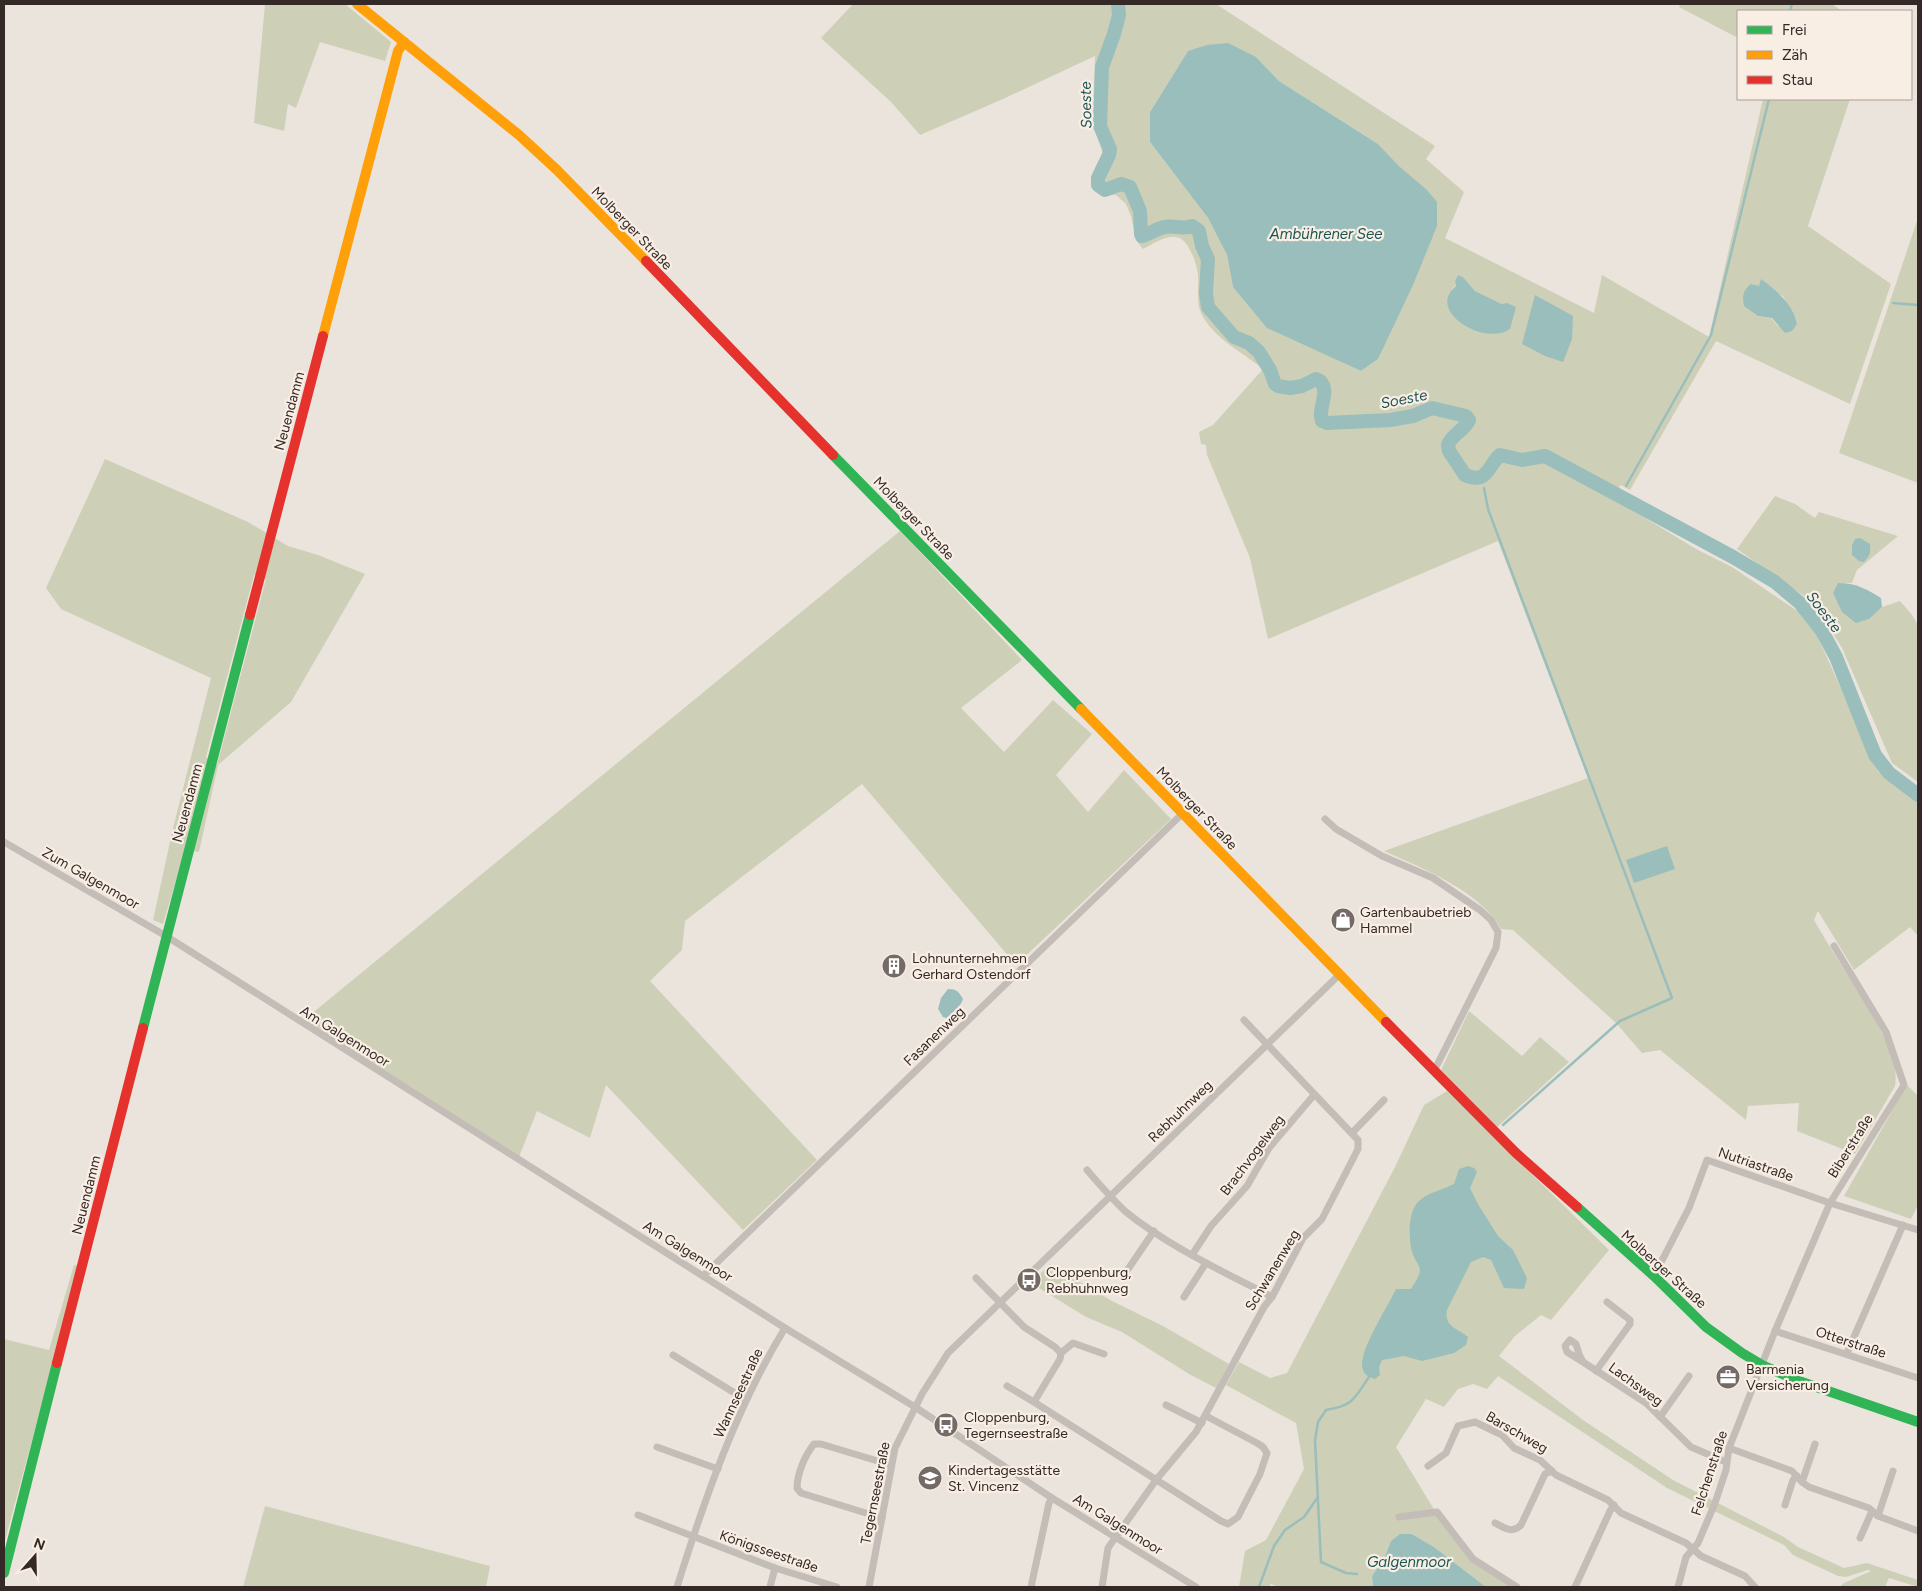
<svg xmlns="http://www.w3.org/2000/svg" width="1922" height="1591" viewBox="0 0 1922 1591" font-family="Figtree,sans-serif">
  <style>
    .green { fill: #cdd0b7; fill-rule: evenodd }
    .water { fill: #9abebb }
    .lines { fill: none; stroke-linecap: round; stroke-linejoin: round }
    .stream { stroke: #9abebb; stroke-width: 2.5 }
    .river { stroke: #9abebb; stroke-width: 14 }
    .street { stroke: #c3bcb7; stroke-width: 7 }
    .fast { stroke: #30b455; stroke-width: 10 }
    .slow { stroke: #ff9f0a; stroke-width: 10 }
    .jam { stroke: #e5322d; stroke-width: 10 }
    .labels { text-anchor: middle; stroke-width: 4.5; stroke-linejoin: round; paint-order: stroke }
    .street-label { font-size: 14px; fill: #342926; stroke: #f9eee4 }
    .poi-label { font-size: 14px; fill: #342926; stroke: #f9eee4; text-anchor: start }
    .water-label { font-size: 15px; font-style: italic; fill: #1b5455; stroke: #f9eee4 }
  </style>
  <rect width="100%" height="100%" fill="#ebe4dd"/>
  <g class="green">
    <path d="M 265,4 L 345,4 L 391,42 L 385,61 L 320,42 L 296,108 L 288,104 L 284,131 L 254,123 Z"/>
    <path d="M 853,4 L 1216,4 L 1435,146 L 1426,159 L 1464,192 L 1445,238 L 1594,313 L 1602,275 L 1709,337 L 1763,99 L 1850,99 L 1808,226 L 1891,284 L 1850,404 L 1716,341 L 1630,490 L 1621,485 L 1612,498 L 1698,550 L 1732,567 L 1799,612 L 1816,633 L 1878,771 L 1918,802 L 1918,936 L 1910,927 L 1854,970 L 1818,911 L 1814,920 C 1826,941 1839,962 1852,982 C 1868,1010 1901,1052 1895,1086 L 1855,1154 L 1797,1131 L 1799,1103 L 1748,1106 L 1746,1120 L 1660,1050 L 1642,1053 L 1616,1023 L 1513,930 L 1501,929 C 1480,891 1422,868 1384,851 L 1588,778 L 1498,541 L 1268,639 L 1250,558 L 1207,455 L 1206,445 L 1201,444 L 1199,432 L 1213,425 L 1263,369 C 1241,351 1214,339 1201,313 C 1196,302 1199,287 1198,275 C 1197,267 1194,257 1190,250 C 1179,226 1160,240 1143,249 L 1136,240 L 1131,216 L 1126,204 L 1116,195 L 1103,194 L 1094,188 L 1092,181 L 1104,157 L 1095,131 L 1093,112 L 1095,56 L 1003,99 L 920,135 L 891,102 L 821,38 ZM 1188,51 L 1256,57 L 1279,81 L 1378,144 L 1400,167 L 1390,330 L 1378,359 L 1361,371 L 1319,351 L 1233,287 L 1227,255 L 1208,218 L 1150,142 L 1150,112 ZM 1458,275 L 1463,277 L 1475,291 L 1502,304 L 1472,329 L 1453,315 L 1452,289 L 1456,285 L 1455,281 ZM 1751,284 L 1783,296 C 1787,307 1795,313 1797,324 L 1778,326 L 1771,318 L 1758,316 Z"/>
    <path d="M 1680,4 L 1832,4 L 1842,11 L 1738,11 L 1738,38 L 1679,7 Z"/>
    <path d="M 1918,218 L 1918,483 L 1839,453 Z"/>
    <path d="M 105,459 L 248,522 L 288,546 L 318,555 L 365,574 L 291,702 L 218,765 L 199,852 L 185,850 L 163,924 L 153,920 L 173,828 L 211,678 L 61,609 L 46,588 ZM 254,575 L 266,579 L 217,765 L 206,757 Z"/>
    <path d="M 1775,496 L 1795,504 L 1815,518 L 1819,512 L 1898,536 L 1857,570 L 1852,583 L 1838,583 L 1875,613 L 1882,607 L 1900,601 L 1912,615 L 1918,625 L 1918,782 L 1892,763 L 1842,648 L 1814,603 L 1737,549 Z"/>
    <path d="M 900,531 L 1022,660 L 961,708 L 1004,752 L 1053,700 L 1092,734 L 1056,775 L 1088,812 L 1124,770 L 1171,819 L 1016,965 L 862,784 L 685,921 L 682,950 L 650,981 L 817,1160 L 743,1230 L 606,1085 L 590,1138 L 537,1111 L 519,1157 L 307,1025 L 310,1015 Z"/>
    <path d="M 1469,1011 L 1522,1056 L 1540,1037 L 1569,1062 L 1497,1127 L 1441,1070 Z"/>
    <path d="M 1908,1086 L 1918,1096 L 1918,1205 L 1911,1219 L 1844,1196 L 1905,1088 Z"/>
    <path d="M 1447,1091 L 1609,1250 L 1551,1320 L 1541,1315 L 1515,1336 L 1499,1356 L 1583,1420 L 1673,1480 L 1784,1537 L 1798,1547 L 1844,1568 L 1867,1563 L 1918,1580 L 1918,1587 L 1889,1578 L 1885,1587 L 1841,1587 L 1842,1584 L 1871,1571 L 1868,1570 L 1846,1577 L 1838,1576 L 1793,1555 L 1784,1545 L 1667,1488 L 1498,1376 L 1487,1389 L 1473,1384 L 1458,1389 L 1444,1407 L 1426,1399 L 1396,1447 L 1435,1511 L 1472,1559 L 1515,1587 L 1486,1587 L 1434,1547 L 1412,1534 L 1391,1541 L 1384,1559 L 1372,1576 L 1373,1587 L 1279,1587 L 1271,1584 L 1269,1587 L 1239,1587 L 1245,1551 L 1266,1540 L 1304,1469 L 1296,1423 L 1226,1385 L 1239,1362 L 1270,1378 L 1287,1373 L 1395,1167 L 1424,1105 Z"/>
    <path d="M 1050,1264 L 1112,1301 L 1163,1326 L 1229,1364 L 1216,1388 L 1189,1374 L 1122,1332 L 1086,1317 L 1031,1283 Z"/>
    <path d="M 74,1265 L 79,1266 L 4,1544 L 4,1339 L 49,1350 Z"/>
    <path d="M 265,1506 L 490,1566 L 486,1587 L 243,1587 Z"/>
  </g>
  <g class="water">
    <path d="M 1228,43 L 1256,57 L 1279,81 L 1378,144 L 1400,167 L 1427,190 L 1437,202 L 1437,226 L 1413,285 L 1378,359 L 1361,371 L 1267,328 L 1233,287 L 1227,255 L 1208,218 L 1150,142 L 1150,112 L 1188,51 L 1207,45 Z"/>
    <path d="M 1458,275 L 1463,277 L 1475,291 L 1502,304 L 1507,303 L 1516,307 L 1510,329 C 1485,347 1425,311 1456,286 L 1455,281 Z"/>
    <path d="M 1761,279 C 1777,291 1793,304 1797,324 L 1792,331 L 1785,333 L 1772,318 L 1758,316 L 1744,306 C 1742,296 1743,290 1751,284 L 1759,286 Z"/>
    <path d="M 1535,295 L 1573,316 L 1572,339 L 1563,362 L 1545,356 L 1522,344 Z"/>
    <path d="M 1860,538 L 1870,544 C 1871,553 1870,555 1864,562 L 1859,561 L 1852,555 L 1852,545 L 1855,539 Z"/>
    <path d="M 1838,583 C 1856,583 1866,589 1881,598 L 1882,607 L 1869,619 L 1856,623 L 1842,612 L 1833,593 Z"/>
    <path d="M 1667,846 L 1675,869 L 1634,883 L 1626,860 Z"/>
    <path d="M 948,989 C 957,989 959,992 963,999 C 960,1009 951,1011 949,1019 L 943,1017 L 938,1009 L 941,998 Z"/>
    <path d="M 1468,1166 L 1474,1168 L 1477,1172 L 1470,1188 L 1479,1206 L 1498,1236 L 1513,1250 L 1527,1278 L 1524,1289 L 1504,1288 L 1491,1260 L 1483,1257 L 1471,1262 L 1447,1310 C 1444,1327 1457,1328 1468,1337 L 1466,1345 L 1454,1353 L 1422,1361 L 1404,1356 L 1382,1360 L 1379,1367 L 1380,1375 L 1375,1379 C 1370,1377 1365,1376 1363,1370 C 1356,1354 1389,1305 1396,1289 L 1411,1289 C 1414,1284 1419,1277 1420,1271 C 1420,1265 1416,1262 1414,1257 C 1408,1244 1407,1211 1419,1201 C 1428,1192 1443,1190 1454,1184 L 1459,1169 Z"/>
    <path d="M 1400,1534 L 1412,1534 L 1434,1547 L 1486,1587 L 1373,1587 L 1372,1576 L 1384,1559 L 1391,1541 Z"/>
  </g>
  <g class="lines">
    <g class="stream">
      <path d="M 1790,11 L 1792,4"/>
      <path d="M 1893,303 L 1918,305"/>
      <path d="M 1626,486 L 1711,335 L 1769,99"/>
      <path d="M 1484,488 L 1488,509 L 1672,998 L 1620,1021 L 1503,1125"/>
      <path d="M 1357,1574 L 1346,1573 L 1321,1562 L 1315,1440 L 1318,1422 L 1326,1410 C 1354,1405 1353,1400 1369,1377"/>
      <path d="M 1259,1587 L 1274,1546 L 1285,1530 L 1304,1517 L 1318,1497"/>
    </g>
    <path class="river" d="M 1118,4 L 1119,15 L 1114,34 L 1102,67 L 1100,126 L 1110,149 L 1109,155 L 1098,178 L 1098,185 L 1105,190 L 1121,184 L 1130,187 L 1140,211 L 1141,234 L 1142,236 C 1150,234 1157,228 1165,227 C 1175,225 1182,230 1192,226 L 1199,231 L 1202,246 L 1208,259 L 1206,293 L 1208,307 L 1234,337 L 1249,343 L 1259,352 L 1270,370 L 1275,384 L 1278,386 L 1290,388 L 1302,386 L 1316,379 L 1320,381 C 1331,392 1317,408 1322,421 L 1327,423 L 1390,420 L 1413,416 L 1432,408 L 1466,416 L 1469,420 C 1464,431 1452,434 1448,445 L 1449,451 L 1465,475 C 1488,485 1488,465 1500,455 L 1522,460 L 1545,456 L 1733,557 L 1775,582 L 1800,603 L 1822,631 L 1836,657 L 1875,755 L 1889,773 L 1918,795"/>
    <g class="street">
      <path d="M 1325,819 L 1336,829 L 1382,856 L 1433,878 L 1480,910 L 1491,920 L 1498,932 L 1496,948 L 1434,1071"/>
      <path d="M 4,842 L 166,936 L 785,1328 L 915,1407 L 1052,1498 L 1196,1587"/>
      <path d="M 1352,1133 L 1384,1100"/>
      <path d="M 1087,1170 C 1099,1184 1112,1199 1126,1212 C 1168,1246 1224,1272 1272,1297"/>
      <path d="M 1192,1255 L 1211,1226 L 1247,1186 L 1269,1148 L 1314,1095"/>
      <path d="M 703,1276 L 1182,814"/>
      <path d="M 1654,1276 L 1689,1208 L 1707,1160 L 1830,1203 L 1918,1230"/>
      <path d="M 976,1278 L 1024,1327 L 1055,1347 L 1061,1353 L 1060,1359 L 1034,1402 L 1221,1521 L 1228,1524 L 1238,1517 L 1260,1474 L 1267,1453 L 1263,1447 L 1257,1443 L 1206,1416"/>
      <path d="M 1122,1278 L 1154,1231"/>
      <path d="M 1184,1297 L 1206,1263"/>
      <path d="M 1775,1331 L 1918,1378"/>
      <path d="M 1061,1353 L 1073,1343 L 1104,1354"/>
      <path d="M 1847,1353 L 1903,1225"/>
      <path d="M 673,1355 L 746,1400"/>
      <path d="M 1583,1362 L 1567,1352 L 1565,1346 L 1570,1340 L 1576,1344 L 1579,1354 L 1583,1362 L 1646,1403 L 1691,1447 L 1726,1462"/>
      <path d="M 1596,1371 L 1630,1324 L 1630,1320 L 1607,1302"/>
      <path d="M 1007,1386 L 1034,1402"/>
      <path d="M 1166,1405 L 1202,1423"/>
      <path d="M 1660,1417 L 1689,1376"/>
      <path d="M 657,1447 L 718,1469"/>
      <path d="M 1729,1448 L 1792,1471 L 1802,1482 L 1809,1487 L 1869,1508 L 1878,1516 L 1918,1531"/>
      <path d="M 1428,1466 L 1446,1453 L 1458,1426 L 1475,1422 L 1502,1435 L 1514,1448 L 1540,1460 L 1556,1475 L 1608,1500 L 1621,1513 L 1686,1543 L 1701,1556 L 1745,1576 L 1755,1587"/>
      <path d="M 1802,1482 L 1815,1444"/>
      <path d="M 1785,1505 L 1793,1480 L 1797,1476"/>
      <path d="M 638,1515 L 775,1568 L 837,1587"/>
      <path d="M 1878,1516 L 1893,1471"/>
      <path d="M 1399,1517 L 1437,1512 L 1473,1559 L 1517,1587"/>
      <path d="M 882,1518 L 801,1493 L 797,1488 C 797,1474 805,1455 814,1444 L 821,1444 L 891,1465"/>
      <path d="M 1495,1523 C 1505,1528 1512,1534 1521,1525 L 1545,1474 L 1552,1471"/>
      <path d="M 1860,1538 L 1872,1511"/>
      <path d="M 677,1587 C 705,1498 736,1408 785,1328"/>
      <path d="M 770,1587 L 775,1568"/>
      <path d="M 869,1587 L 895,1448 L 922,1394 L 948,1353 L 1339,975"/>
      <path d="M 1031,1587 L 1049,1503 L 1052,1498"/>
      <path d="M 1102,1587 L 1108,1548 L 1156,1480 L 1196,1432 L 1264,1307 L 1272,1297 L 1303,1238 L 1322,1219 L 1358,1149 L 1358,1140 L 1244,1020"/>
      <path d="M 1575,1587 L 1610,1511 L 1614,1505"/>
      <path d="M 1678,1587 L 1686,1557 L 1698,1543 L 1715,1503 L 1726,1470 L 1729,1448 L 1775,1331 L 1830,1203 L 1904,1085 L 1886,1032 L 1834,946"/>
    </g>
    <g class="fast">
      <path d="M 833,455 L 1081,709"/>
      <path d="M 143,1028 L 250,615"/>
      <path d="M 1577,1207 L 1654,1276 L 1706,1327 L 1742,1353 L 1762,1365 L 1796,1380 L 1918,1422"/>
      <path d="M 4,1573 L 57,1363"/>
    </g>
    <g class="slow">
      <path d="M 357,4 L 519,135 L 557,170 L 646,261"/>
      <path d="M 323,336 L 398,51 L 404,42"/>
      <path d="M 1081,709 L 1386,1022"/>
    </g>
    <g class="jam">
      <path d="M 646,261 L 833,455"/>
      <path d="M 250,615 L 323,336"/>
      <path d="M 1386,1022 L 1516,1153 L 1577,1207"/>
      <path d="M 57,1363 L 143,1028"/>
    </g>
  </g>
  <defs>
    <symbol id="shop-disc" viewBox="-11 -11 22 22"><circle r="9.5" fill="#746a66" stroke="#f9eee4"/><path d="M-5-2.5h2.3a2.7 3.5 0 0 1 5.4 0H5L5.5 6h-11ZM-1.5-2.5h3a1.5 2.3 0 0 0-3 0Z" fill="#fff"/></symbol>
    <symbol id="building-disc" viewBox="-11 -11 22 22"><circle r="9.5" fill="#746a66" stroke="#f9eee4"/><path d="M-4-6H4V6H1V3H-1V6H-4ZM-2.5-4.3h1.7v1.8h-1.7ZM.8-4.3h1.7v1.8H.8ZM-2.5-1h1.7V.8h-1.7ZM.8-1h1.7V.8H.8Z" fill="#fff"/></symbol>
    <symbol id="bus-disc" viewBox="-11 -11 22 22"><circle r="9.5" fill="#746a66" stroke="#f9eee4"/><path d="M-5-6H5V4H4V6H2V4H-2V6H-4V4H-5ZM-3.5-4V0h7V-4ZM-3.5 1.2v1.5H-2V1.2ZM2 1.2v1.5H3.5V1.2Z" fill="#fff"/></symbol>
    <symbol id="office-disc" viewBox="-11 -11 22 22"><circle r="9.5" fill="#746a66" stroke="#f9eee4"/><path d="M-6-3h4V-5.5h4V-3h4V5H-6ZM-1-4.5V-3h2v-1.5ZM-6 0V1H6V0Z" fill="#fff"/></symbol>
    <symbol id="school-disc" viewBox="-11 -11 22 22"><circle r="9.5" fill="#746a66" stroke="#f9eee4"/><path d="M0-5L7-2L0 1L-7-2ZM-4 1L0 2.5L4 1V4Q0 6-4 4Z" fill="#fff"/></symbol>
  </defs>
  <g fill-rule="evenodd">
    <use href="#shop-disc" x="1329" y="906" width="28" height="28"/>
    <use href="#building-disc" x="880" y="952" width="28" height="28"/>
    <use href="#bus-disc" x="1015" y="1266" width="28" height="28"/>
    <use href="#office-disc" x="1714" y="1363" width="28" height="28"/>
    <use href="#bus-disc" x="932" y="1411" width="28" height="28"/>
    <use href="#school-disc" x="916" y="1464" width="28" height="28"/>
  </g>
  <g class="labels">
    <g class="street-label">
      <text transform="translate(632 228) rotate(46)" y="5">Molberger Straße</text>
      <text transform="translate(289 411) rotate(-75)" y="5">Neuendamm</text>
      <text transform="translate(914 518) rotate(46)" y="5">Molberger Straße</text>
      <text transform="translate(187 803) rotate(-75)" y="5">Neuendamm</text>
      <text transform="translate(1197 808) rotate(46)" y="5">Molberger Straße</text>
      <text transform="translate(91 878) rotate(30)" y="5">Zum Galgenmoor</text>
      <text transform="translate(345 1036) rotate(32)" y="5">Am Galgenmoor</text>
      <text transform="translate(934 1036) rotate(-44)" y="5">Fasanenweg</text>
      <text transform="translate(1180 1111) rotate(-44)" y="5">Rebhuhnweg</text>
      <text transform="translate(1850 1146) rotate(-58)" y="5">Biberstraße</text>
      <text transform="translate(1252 1155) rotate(-53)" y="5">Brachvogelweg</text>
      <text transform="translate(1756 1164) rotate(19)" y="5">Nutriastraße</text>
      <text transform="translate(86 1195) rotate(-76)" y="5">Neuendamm</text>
      <text transform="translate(688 1251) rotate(32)" y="5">Am Galgenmoor</text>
      <text transform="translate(1664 1269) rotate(42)" y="5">Molberger Straße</text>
      <text transform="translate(1272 1270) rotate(-59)" y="5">Schwanenweg</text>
      <text transform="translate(1851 1342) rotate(18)" y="5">Otterstraße</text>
      <text transform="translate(1636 1384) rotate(36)" y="5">Lachsweg</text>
      <text transform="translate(738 1393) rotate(-65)" y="5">Wannseestraße</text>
      <text transform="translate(1517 1432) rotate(30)" y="5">Barschweg</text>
      <text transform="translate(1709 1473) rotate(-72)" y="5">Felchenstraße</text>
      <text transform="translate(875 1493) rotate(-79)" y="5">Tegernseestraße</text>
      <text transform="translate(1118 1524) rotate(32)" y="5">Am Galgenmoor</text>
      <text transform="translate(769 1551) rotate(19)" y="5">Königsseestraße</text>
    </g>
    <g class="poi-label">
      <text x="1360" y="917">Gartenbaubetrieb<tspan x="1360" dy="16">Hammel</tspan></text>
      <text x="912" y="963">Lohnunternehmen<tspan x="912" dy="16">Gerhard Ostendorf</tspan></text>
      <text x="1046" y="1277">Cloppenburg,<tspan x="1046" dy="16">Rebhuhnweg</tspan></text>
      <text x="1746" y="1374">Barmenia<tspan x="1746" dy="16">Versicherung</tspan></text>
      <text x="964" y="1422">Cloppenburg,<tspan x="964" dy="16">Tegernseestraße</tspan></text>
      <text x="948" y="1475">Kindertagesstätte<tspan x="948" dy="16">St. Vincenz</tspan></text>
    </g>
    <g class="water-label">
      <text transform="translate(1086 105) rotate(-91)" y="5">Soeste</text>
      <text x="1326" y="239">Ambührener See</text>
      <text transform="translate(1404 399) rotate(-11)" y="5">Soeste</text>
      <text transform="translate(1824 612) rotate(53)" y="5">Soeste</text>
      <text x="1409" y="1567">Galgenmoor</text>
    </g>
  </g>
  <rect width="1922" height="1591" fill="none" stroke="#342926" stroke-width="10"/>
  <rect x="1737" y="10" width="175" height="90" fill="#f9eee4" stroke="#aa9f98"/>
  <rect x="1747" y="26" width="25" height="8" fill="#30b455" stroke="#aa9f98"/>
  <text x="1782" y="35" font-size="15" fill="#342926">Frei</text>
  <rect x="1747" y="51" width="25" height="8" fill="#ff9f0a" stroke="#aa9f98"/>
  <text x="1782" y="60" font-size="15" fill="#342926">Zäh</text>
  <rect x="1747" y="76" width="25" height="8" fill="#e5322d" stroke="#aa9f98"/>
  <text x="1782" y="85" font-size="15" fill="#342926">Stau</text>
  <g transform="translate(35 1556) rotate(20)" stroke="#f9eee4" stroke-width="4" paint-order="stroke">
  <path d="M0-4L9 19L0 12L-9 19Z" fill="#342926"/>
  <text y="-8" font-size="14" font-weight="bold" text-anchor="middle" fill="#342926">N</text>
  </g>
</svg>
